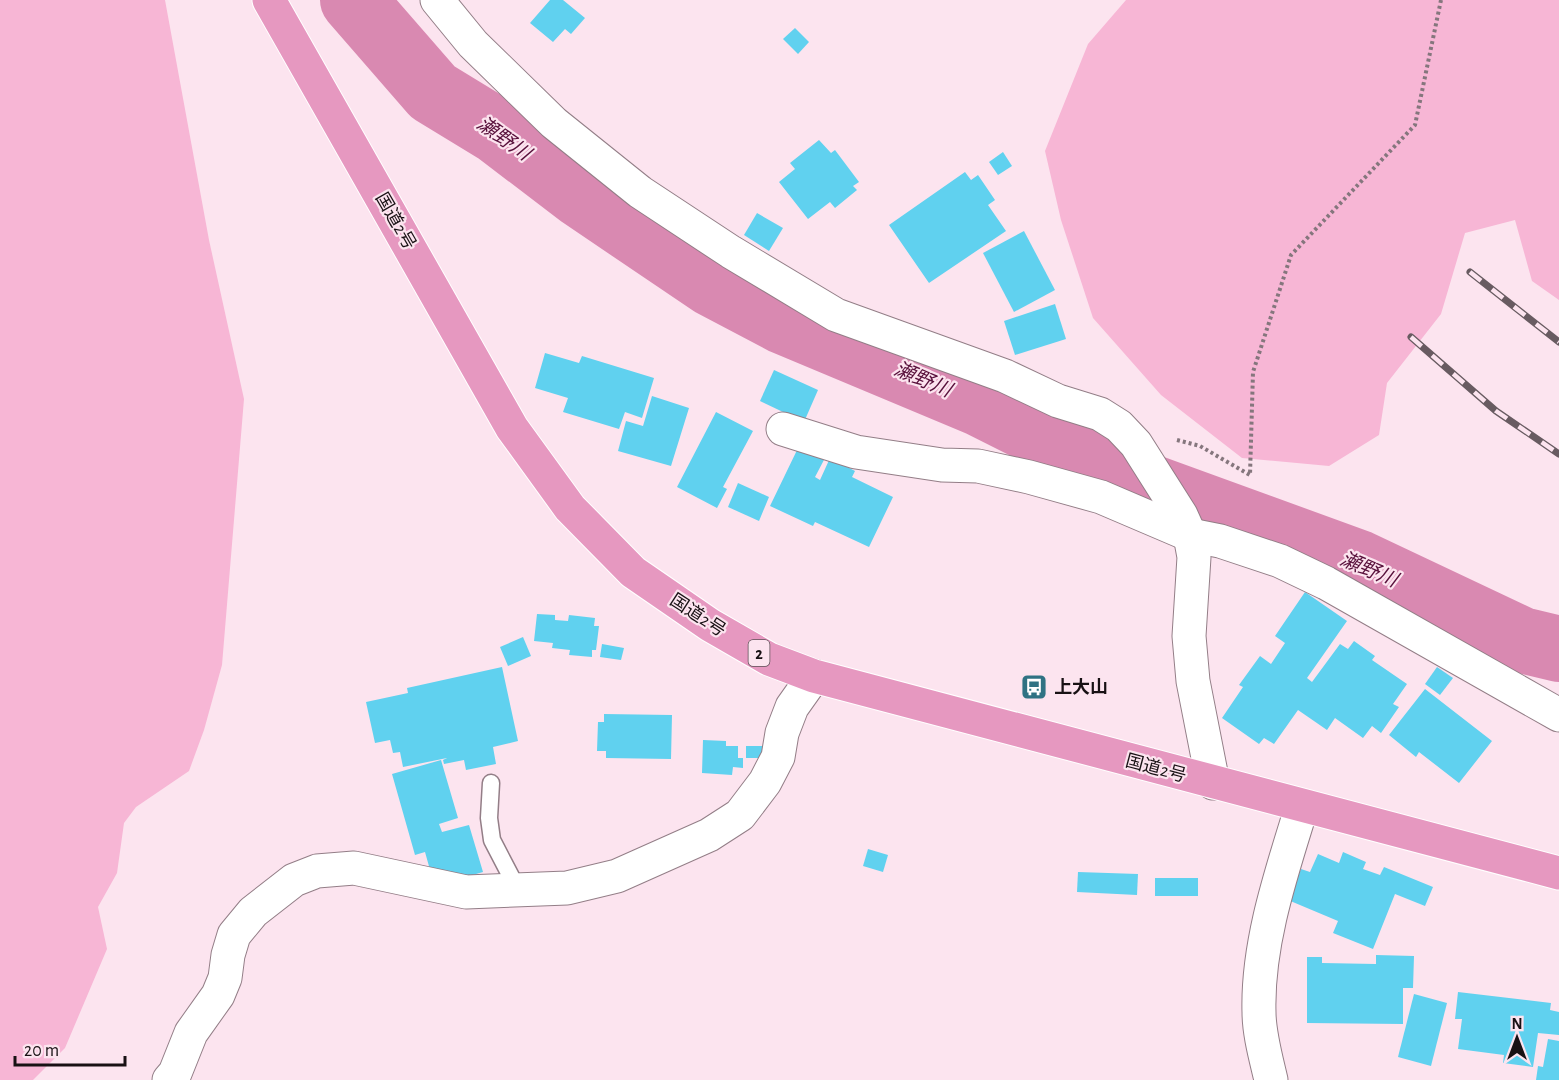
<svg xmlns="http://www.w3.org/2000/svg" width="1559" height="1080" viewBox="0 0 1559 1080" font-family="'Alegreya Sans','Noto Sans JP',sans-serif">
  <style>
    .green { fill: #f7b6d5 }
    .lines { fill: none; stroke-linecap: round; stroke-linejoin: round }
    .river { stroke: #d989b1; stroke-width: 66 }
    .building { fill: #60d1ef }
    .service-casing { stroke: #937e87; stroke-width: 19 }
    .minor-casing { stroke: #937e87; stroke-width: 35 }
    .trunk-casing { stroke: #fff; stroke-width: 35 }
    .path { stroke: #85767d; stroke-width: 4; stroke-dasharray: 3 3; stroke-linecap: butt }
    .service { stroke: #fff; stroke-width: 16 }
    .minor { stroke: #fff; stroke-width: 33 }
    .trunk { stroke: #e698c0; stroke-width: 33 }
    .rail-casing { stroke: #685b61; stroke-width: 7 }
    .rail { stroke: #fce4ef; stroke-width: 4.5; stroke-dasharray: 14; stroke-linecap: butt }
    .labels { text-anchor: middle; stroke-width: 4.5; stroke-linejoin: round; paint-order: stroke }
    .shield { fill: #fce4ef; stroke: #5c5056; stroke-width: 1.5 }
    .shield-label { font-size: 16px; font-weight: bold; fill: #181114 }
    .street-label { font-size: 18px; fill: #181114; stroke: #fce4ef }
    .poi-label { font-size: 18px; font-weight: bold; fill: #181114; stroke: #fce4ef; text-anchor: start }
    .water-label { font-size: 20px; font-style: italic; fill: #58103b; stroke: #fce4ef }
  </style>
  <rect width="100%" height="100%" fill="#fce4ef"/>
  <g class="green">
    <path d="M 0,0 L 165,0 L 209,240 L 244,399 L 222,665 L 204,730 L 189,771 L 136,807 L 124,823 L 117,873 L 98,907 L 107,949 L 65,1048 L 33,1080 L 0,1080 Z"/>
    <path d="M 1126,0 L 1559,0 L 1559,300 L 1532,281 L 1515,220 L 1465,233 L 1441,314 L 1387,383 L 1379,435 L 1329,466 L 1242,458 L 1161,395 L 1093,318 L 1061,220 L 1045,151 L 1088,44 Z"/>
  </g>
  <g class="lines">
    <path class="river" d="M 353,0 L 433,92 L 497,131 L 581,195 L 711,283 L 783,321 L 979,403 L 1139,483 L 1359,563 L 1522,640 L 1559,649"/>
  </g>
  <g class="building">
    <path d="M 550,0 L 563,0 L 585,18 L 571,34 L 565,29 L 553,42 L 530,23 Z"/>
    <path d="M 795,28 L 809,42 L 798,54 L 783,39 Z"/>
    <path d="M 819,140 L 831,153 L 835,150 L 859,182 L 853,186 L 857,190 L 835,208 L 830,202 L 808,219 L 779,182 L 795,169 L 790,163 Z"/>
    <path d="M 1003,152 L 1012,166 L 998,175 L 989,162 Z"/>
    <path d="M 965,172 L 971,180 L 978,175 L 995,200 L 988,205 L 1006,231 L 929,283 L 889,225 Z"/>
    <path d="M 757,213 L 783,228 L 769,251 L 744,235 Z"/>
    <path d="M 1024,231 L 1055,290 L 1014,312 L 983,253 Z"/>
    <path d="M 1055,304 L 1066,339 L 1015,355 L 1004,321 Z"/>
    <path d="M 545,353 L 579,363 L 582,356 L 654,378 L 642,418 L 625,412 L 619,429 L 563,412 L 568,398 L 535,388 Z"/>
    <path d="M 774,370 L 818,390 L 804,422 L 760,401 Z"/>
    <path d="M 652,396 L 689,408 L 671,466 L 618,451 L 626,421 L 643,426 Z"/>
    <path d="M 716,412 L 753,431 L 723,487 L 727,489 L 717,508 L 677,487 Z"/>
    <path d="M 799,446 L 825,458 L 815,477 L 820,480 L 830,458 L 855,471 L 852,477 L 893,497 L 869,547 L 815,522 L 813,526 L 770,506 Z"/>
    <path d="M 738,483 L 769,497 L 759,521 L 728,507 Z"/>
    <path d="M 1305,592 L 1347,621 L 1307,678 L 1312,682 L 1340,644 L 1348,649 L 1354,641 L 1375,656 L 1372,660 L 1407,684 L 1393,704 L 1399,707 L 1381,733 L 1372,726 L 1363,738 L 1335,718 L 1327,730 L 1298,710 L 1274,744 L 1264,738 L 1259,744 L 1222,718 L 1243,687 L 1239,685 L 1260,656 L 1271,664 L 1285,643 L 1275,636 Z"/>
    <path d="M 537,614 L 555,615 L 555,620 L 568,621 L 569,615 L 595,618 L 594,626 L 599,626 L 596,650 L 592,650 L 592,657 L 569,655 L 570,650 L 552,648 L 553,643 L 534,641 Z"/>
    <path d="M 523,637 L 531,656 L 508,666 L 500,647 Z"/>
    <path d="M 602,644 L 624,648 L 621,660 L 600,657 Z"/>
    <path d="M 502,667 L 518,741 L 493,747 L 496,764 L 466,770 L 464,760 L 444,764 L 443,760 L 447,758 L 403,767 L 400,752 L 393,753 L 390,740 L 375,743 L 366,702 L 408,693 L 407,688 Z"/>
    <path d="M 1437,667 L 1453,678 L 1440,695 L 1425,684 Z"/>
    <path d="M 1425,689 L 1492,741 L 1459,783 L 1419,752 L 1416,757 L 1389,735 Z"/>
    <path d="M 604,714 L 672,715 L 671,759 L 606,758 L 606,751 L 597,751 L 598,722 L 604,722 Z"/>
    <path d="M 703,740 L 726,741 L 726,746 L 738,746 L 738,758 L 743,758 L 743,768 L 733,767 L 732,775 L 702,773 Z"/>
    <rect x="746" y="746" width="16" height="12"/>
    <path d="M 441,760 L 458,818 L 439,824 L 442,832 L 469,825 L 483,872 L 452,881 L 432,877 L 425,852 L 415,855 L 392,774 Z"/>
    <path d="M 868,849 L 888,855 L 883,872 L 863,866 Z"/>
    <path d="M 1343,852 L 1366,862 L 1363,869 L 1380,875 L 1384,867 L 1433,887 L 1425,906 L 1395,894 L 1373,949 L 1333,933 L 1338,921 L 1288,900 L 1301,869 L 1310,872 L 1318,854 L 1339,863 Z"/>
    <path d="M 1078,872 L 1138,874 L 1137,895 L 1077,892 Z"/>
    <rect x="1155" y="878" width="43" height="18"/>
    <path d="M 1376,955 L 1414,956 L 1413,988 L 1403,988 L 1403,1024 L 1307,1023 L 1307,957 L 1322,957 L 1322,963 L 1376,964 Z"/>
    <path d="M 1458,992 L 1551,1003 L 1550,1010 L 1559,1012 L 1559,1035 L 1538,1033 L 1533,1067 L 1503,1063 L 1504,1055 L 1458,1049 L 1462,1019 L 1455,1019 Z"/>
    <path d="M 1414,994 L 1447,1003 L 1431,1066 L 1398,1057 Z"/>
    <path d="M 1548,1039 L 1559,1041 L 1559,1080 L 1536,1080 L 1538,1066 L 1543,1067 Z"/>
  </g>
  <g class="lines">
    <defs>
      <path id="service" d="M 491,783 L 489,818 L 492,840 L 518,890"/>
      <g id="minor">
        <path d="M 437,0 L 473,44 L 554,123 L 640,192 L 731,252 L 836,315 L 1005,376 L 1058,401 L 1100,414 L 1119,426 L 1136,444 L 1181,515 L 1190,535 L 1194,557 L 1189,636 L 1193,681 L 1213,783"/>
        <path d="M 783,429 L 856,452 L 942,465 L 978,466 L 1029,477 L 1101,497 L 1190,535 L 1220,541 L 1280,561 L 1326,583 L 1559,715"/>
        <path d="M 169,1080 L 175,1073 L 191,1033 L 218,995 L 225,978 L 228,955 L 234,935 L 253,912 L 294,880 L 317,871 L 354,868 L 466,892 L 567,888 L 617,876 L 709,835 L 740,815 L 765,782 L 778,757 L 782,733 L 792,707 L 814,676"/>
        <path d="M 1271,1080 C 1266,1058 1259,1034 1259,1012 C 1257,943 1282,871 1302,806"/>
      </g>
      <path id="trunk" d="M 269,0 L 512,428 L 570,508 L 633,572 L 710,625 L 769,659 L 814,676 L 1559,873"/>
    </defs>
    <use href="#service" class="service-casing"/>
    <use href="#minor" class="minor-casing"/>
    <use href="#trunk" class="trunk-casing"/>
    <path class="path" d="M 1177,440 L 1200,446 L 1250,475 L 1253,372 L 1291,255 L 1415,125 L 1441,0"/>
    <use href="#service" class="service"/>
    <use href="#minor" class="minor"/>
    <use href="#trunk" class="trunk"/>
    <defs>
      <g id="rail">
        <path d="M 1470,272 L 1559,342"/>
        <path d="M 1411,337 L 1496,411 L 1559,454"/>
      </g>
    </defs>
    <use href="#rail" class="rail-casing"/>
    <use href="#rail" class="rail"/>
  </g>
  <defs>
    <symbol id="bus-square" viewBox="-11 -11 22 22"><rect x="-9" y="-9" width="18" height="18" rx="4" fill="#2f7283" stroke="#fce4ef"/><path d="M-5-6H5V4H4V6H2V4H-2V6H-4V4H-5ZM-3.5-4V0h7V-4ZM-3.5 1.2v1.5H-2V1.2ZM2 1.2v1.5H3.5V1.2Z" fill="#fff"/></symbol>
  </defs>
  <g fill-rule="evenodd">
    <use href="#bus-square" x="1019" y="672" width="30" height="30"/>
  </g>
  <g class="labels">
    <rect class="shield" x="748.5" y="640" width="21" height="26" rx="4.5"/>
    <g class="shield-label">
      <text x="759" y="659">2</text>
    </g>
    <g class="street-label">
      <text transform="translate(396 221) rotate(60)" y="6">国道2号</text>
      <text transform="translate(698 615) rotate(33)" y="6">国道2号</text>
      <text transform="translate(1156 768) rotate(15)" y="6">国道2号</text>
    </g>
    <g class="poi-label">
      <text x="1054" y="693">上大山</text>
    </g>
    <g class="water-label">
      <text transform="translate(504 138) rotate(35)" y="7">瀬野川</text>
      <text transform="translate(923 379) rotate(23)" y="7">瀬野川</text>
      <text transform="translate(1369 569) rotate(23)" y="7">瀬野川</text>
    </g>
  </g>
  <g transform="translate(1517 1038)" stroke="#fce4ef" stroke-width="4.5" paint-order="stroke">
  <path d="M0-4.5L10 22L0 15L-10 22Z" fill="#181114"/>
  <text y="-9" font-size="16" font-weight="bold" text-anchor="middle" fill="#181114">N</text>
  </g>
  <path d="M15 1056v9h110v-9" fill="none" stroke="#181114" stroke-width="3"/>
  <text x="24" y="1056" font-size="18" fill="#181114" stroke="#fce4ef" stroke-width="4.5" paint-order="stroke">20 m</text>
</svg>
